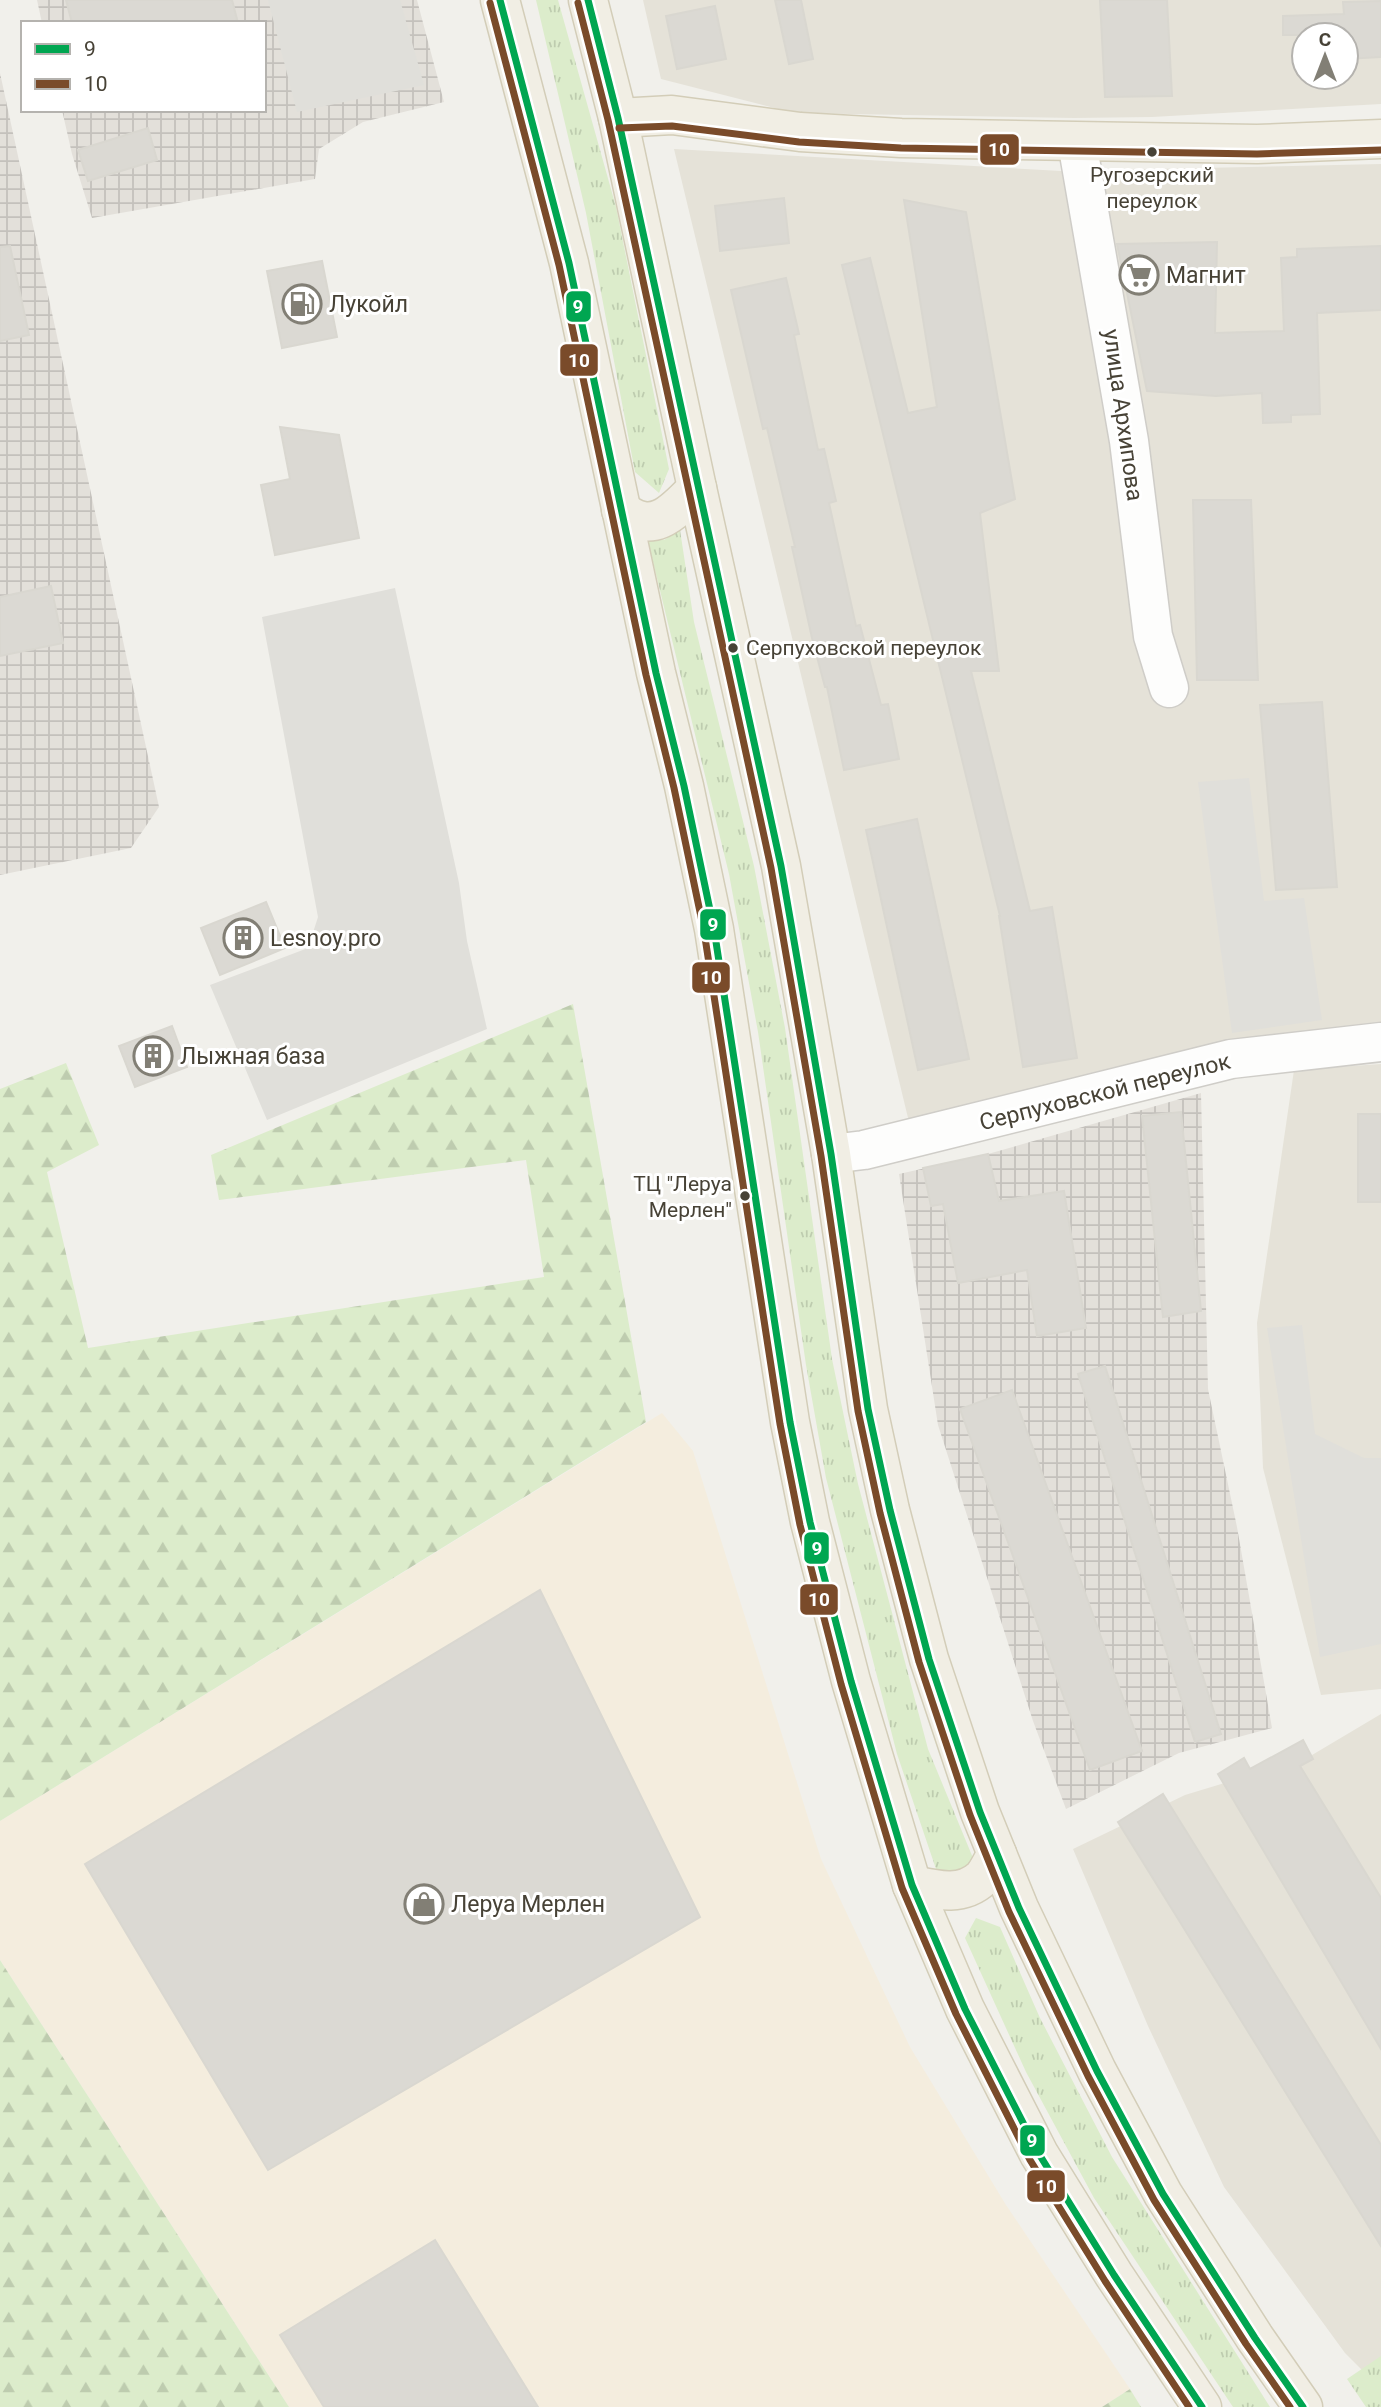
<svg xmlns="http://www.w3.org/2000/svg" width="1381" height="2407" viewBox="0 0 1381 2407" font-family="Roboto,sans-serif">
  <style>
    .residential { fill: #e5e2d8; fill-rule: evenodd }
    .commercial { fill: #f4edde }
    .industrial { fill: url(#industrial-grid) }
    .grass { fill: url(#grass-tufts) }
    .forest { fill: url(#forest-firs) }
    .parking { fill: #e0dfda }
    .building { fill: #dbd9d3; stroke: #d9d7d0; stroke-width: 2 }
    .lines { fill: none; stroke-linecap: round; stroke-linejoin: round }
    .minor-casing { stroke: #cfcdc8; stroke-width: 41 }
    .major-casing { stroke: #d3cdb8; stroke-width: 41 }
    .minor { stroke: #fdfdfc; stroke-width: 38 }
    .major { stroke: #f1eee4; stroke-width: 38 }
    .bus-1-casing { stroke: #fff; stroke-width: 12 }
    .bus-2-casing { stroke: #fff; stroke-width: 12 }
    .bus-1 { stroke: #00a651; stroke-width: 7 }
    .bus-2 { stroke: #7a4b2a; stroke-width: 7 }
    .bus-dot { fill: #474236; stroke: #fff; stroke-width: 2.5 }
    .labels { text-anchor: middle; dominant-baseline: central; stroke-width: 6; stroke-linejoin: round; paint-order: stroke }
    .bus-label { font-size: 21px; fill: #474236; stroke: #fff }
    .poi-label { font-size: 23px; fill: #474236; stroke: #fff; text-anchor: start }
    .street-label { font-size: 23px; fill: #474236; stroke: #fff }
    .line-badge { stroke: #fff; stroke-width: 2.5 }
    .badge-label { font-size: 19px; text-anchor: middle; font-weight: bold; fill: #fff }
  </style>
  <defs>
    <pattern id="industrial-grid" width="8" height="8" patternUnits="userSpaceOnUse" patternTransform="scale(1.75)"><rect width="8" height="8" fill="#e3e0da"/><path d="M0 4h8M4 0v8" fill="none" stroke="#c4c1bc"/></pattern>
    <pattern id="grass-tufts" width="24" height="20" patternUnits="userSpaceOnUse" patternTransform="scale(1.75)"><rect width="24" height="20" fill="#dceccb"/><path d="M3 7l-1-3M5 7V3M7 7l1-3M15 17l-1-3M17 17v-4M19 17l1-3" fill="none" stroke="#beccaf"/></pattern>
    <pattern id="forest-firs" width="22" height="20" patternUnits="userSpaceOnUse" patternTransform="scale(1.75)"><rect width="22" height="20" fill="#dceccb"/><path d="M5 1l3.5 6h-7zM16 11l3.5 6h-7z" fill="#beccaf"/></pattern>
  </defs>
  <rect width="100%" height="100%" fill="#f1f0eb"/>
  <!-- residential -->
  <g class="residential">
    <path d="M643,0H1381V104L1152,117L1074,118L794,113L661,79ZM1304,35H1346V77H1304Z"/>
    <path d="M674,149L1061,171L1381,164V1027L909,1122Z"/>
    <path d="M1381,1064V1689L1321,1695L1263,1468L1257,1323L1294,1070Z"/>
    <path d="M1381,1714V2389L1345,2353L1224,2187L1148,2026L1073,1849L1185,1795L1307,1758Z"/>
  </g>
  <!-- commercial -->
  <path class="commercial" d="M662,1413L693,1451L821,1859L910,2047L1006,2205L1130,2389L1102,2407H289L0,1960V1821Z"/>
  <!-- industrial -->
  <g class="industrial">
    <path d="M37,0H417L444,102L363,122L319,149L315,179L92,218L72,154L62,110H264V23H42Z"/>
    <path d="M0,73L159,807L131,848L0,875Z"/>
    <path d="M1201,1093L1208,1389L1237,1527L1272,1728L1179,1753L1066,1809L1033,1721L938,1425L899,1174L988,1154Z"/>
  </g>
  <!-- grass -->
  <g class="grass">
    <path d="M536,0H558L616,207L669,469L659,493L635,472L586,213Z"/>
    <path d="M680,530L694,622L754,866L785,1028L832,1359L858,1484L928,1749L973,1858L970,1871L946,1876L936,1869L897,1754L826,1478L806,1365L758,1032L729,874L646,533L664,540Z"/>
    <path d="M976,1918L1000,1927L1040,2018L1112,2157L1270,2407H1233L1094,2198L1026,2072L965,1938Z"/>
    <path d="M1381,2356V2407H1366L1347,2379Z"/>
  </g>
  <!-- forest -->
  <g class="forest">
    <path d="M573,1004L646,1422L0,1821V1089L66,1063L99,1145L47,1172L88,1348L544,1277L526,1160L219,1200L211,1155Z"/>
    <path d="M0,1960L289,2407H0Z"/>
    <path d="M1130,2389L1141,2407H1102Z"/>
  </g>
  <!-- parking -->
  <g class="parking">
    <path d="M268,0H400L424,85L297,112Z"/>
    <path d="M395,588L459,883L467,941L487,1029L267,1120L210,985L308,948L318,917L262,617Z"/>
    <path d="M1249,778L1264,901L1304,898L1322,1020L1232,1033L1198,782Z"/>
    <path d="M1302,1325L1315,1434L1364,1458H1381V1644L1320,1657L1267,1328Z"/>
  </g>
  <!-- building -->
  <g class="building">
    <path d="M66,0H232L238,23H72Z"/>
    <path d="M775,0H801L813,59L789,64Z"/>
    <path d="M1100,0H1167L1172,96L1105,97Z"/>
    <path d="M1381,1V57L1346,59V35H1283V16L1344,14L1343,2Z"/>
    <path d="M715,6L726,59L677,69L666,16Z"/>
    <path d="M148,128L157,160L88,181L78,150Z"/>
    <path d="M784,198L789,243L720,251L715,206Z"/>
    <path d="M904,200L966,212L1015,499L980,513L999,671H971L1030,911L1052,907L1077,1058L1023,1067L999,916H1000L842,265L870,258L908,413L937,407Z"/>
    <path d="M1217,242L1215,333L1284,331L1281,258L1297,257V249L1381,246V310L1317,313L1320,414L1291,415V422L1263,423L1262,393L1216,396L1147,391L1117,244Z"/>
    <path d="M10,246L29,335L0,341V247Z"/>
    <path d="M322,261L337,337L282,348L267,271Z"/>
    <path d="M786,278L799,334L794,335L818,450L824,449L836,501L829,503L856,626L860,625L881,705L888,704L899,759L844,770L827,687H825L812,638L792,547H795L767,428L763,429L731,290Z"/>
    <path d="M280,427L339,435L359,538L275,555L261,485L290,479Z"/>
    <path d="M1193,500H1251L1258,680H1197Z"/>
    <path d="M51,586L63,643L0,656V597Z"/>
    <path d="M1322,702L1337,887L1276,890L1260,705Z"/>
    <path d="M917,819L969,1059L918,1070L866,830Z"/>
    <path d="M266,902L285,948L220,975L201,928Z"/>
    <path d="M172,1026L187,1067L135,1087L119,1046Z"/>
    <path d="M1181,1112L1201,1311L1163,1317L1142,1116Z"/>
    <rect x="1358" y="1114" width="23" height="88"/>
    <path d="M988,1154L999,1201L1064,1191L1086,1328L1037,1336L1027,1270L958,1283L943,1204L931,1206L923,1168Z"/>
    <path d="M1105,1366L1221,1734L1195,1742L1078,1374Z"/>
    <path d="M1012,1390L1142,1751L1090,1770L960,1409Z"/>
    <path d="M540,1590L700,1917L268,2170L85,1864Z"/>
    <path d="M1303,1740L1313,1759L1300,1766L1381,1898V2049L1218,1774L1244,1758L1250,1769Z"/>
    <path d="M1163,1794L1381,2145V2246L1118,1822Z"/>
    <path d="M435,2240L538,2407H324L280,2335Z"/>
  </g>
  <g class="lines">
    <!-- minor casing -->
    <g class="minor-casing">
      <g id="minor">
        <path d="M1077,142L1129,441L1153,636L1169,688"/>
        <path d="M831,1154L864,1150L1231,1059L1381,1042"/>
      </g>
    </g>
    <!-- major casing -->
    <g class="major-casing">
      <g id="major">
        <path d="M500,0L569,263L656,673L684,786L714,929L790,1422L810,1522L851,1681L912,1885L965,2009L1039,2154L1114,2275L1202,2407"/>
        <path d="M588,0L618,118L697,488L781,866L831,1154L868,1409L890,1510L929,1659L980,1812L1019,1908L1097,2071L1163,2194L1255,2338L1303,2407"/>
        <path d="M618,118L672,115L800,132L901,138L1257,144L1381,139"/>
        <path d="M621,510C653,536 673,513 697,488"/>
        <path d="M912,1885C936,1890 962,1897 982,1878C988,1872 992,1861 997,1854"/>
      </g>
    </g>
    <!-- minor -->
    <use href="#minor" class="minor"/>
    <!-- major -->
    <use href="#major" class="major"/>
    <!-- bus-1 casing -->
    <g class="bus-1-casing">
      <g id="bus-1">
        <path d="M500,0L569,263L656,673L684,786L714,929L790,1422L810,1522L851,1681L912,1885L965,2009L1039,2154L1114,2275L1202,2407"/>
        <path d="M588,0L618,118L781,866L831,1154L868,1409L890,1510L929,1659L980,1812L1019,1908L1097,2071L1163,2194L1255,2338L1303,2407"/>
      </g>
    </g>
    <!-- bus-2 casing -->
    <g class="bus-2-casing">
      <g id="bus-2">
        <path d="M490,3L559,265L646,675L674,788L704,931L780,1424L800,1525L841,1684L902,1888L956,2014L1030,2160L1105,2281L1189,2407"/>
        <path d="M578,3L608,120L771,868L821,1156L858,1411L880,1513L919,1662L970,1815L1009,1912L1088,2076L1154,2200L1246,2344L1290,2407"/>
        <path d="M619,128L672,126L799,142L901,148L1257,154L1381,150"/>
      </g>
    </g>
    <!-- bus-1 -->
    <use href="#bus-1" class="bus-1"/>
    <!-- bus-2 -->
    <use href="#bus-2" class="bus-2"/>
  </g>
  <!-- icons -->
  <defs>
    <g id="supermarket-ring" transform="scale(2.0125)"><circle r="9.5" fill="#fff" stroke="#827f75" stroke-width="1.5"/><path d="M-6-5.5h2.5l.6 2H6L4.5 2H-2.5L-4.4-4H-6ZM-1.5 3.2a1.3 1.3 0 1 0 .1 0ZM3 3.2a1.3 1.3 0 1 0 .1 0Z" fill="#827f75"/></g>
    <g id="fuel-ring" transform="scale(2.0125)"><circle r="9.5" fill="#fff" stroke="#827f75" stroke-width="1.5"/><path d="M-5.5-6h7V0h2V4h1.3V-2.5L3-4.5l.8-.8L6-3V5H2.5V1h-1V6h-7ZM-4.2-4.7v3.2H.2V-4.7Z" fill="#827f75"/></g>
    <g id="building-ring" transform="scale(2.0125)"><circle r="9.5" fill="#fff" stroke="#827f75" stroke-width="1.5"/><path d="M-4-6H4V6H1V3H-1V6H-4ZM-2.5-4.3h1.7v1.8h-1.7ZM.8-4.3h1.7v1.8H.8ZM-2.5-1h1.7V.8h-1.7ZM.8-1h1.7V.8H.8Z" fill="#827f75"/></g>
    <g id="shop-ring" transform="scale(2.0125)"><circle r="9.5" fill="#fff" stroke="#827f75" stroke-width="1.5"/><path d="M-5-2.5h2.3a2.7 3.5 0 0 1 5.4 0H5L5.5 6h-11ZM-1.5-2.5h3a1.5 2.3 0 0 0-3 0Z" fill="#827f75"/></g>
  </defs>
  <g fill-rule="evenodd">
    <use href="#supermarket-ring" x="1139" y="275"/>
    <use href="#fuel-ring" x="302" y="304"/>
    <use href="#building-ring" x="243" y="938"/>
    <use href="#building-ring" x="153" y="1056"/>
    <use href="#shop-ring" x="424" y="1904"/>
  </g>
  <!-- markers -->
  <g class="bus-dot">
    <circle cx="1152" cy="152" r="6"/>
    <circle cx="733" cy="648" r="6"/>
    <circle cx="745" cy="1196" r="6"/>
  </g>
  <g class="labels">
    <!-- bus labels -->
    <g class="bus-label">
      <text x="1152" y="175">Ругозерский<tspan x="1152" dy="26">переулок</tspan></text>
      <text x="746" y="648" text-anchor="start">Серпуховской переулок</text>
      <text x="732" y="1184" text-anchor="end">ТЦ "Леруа<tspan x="732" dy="26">Мерлен"</tspan></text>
    </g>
    <!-- poi labels -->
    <g class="poi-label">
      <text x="1166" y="275">Магнит</text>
      <text x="329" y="304">Лукойл</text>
      <text x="270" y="938">Lesnoy.pro</text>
      <text x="180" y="1056">Лыжная база</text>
      <text x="451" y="1904">Леруа Мерлен</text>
    </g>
    <!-- street labels -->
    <g class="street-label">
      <text transform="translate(1123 415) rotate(82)">улица Архипова</text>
      <text transform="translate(1105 1092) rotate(-14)">Серпуховской переулок</text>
    </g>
  </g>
  <g class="line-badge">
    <rect x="979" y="133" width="41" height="33" rx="7" fill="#7a4b2a"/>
    <rect x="565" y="290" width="27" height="33" rx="7" fill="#00a651"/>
    <rect x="559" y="343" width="40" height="34" rx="7" fill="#7a4b2a"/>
    <rect x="699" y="908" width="28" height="33" rx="7" fill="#00a651"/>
    <rect x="691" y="961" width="40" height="33" rx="7" fill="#7a4b2a"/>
    <rect x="803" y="1531" width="27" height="34" rx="7" fill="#00a651"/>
    <rect x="799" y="1583" width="40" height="33" rx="7" fill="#7a4b2a"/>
    <rect x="1019" y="2124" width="27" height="33" rx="7" fill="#00a651"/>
    <rect x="1026" y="2169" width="40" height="34" rx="7" fill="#7a4b2a"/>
  </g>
  <g class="badge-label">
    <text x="999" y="156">10</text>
    <text x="578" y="313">9</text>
    <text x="579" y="367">10</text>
    <text x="713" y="931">9</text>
    <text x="711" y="984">10</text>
    <text x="817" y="1555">9</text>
    <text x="819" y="1606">10</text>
    <text x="1032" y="2147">9</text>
    <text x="1046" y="2193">10</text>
  </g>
  <!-- legend -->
  <rect x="21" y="21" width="245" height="91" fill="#ffffff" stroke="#b5b3af" stroke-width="2"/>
  <rect x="35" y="44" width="35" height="10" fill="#00a651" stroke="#b5b3af" stroke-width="2"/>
  <text x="84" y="56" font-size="21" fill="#474236">9</text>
  <rect x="35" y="79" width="35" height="10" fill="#7a4b2a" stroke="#b5b3af" stroke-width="2"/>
  <text x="84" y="91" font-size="21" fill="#474236">10</text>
  <!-- north arrow -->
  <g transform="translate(1325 56)"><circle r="33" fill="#ffffff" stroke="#b5b3af" stroke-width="2"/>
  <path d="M0-5L12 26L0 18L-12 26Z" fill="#827f75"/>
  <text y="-10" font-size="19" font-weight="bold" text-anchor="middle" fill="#474236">С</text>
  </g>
</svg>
